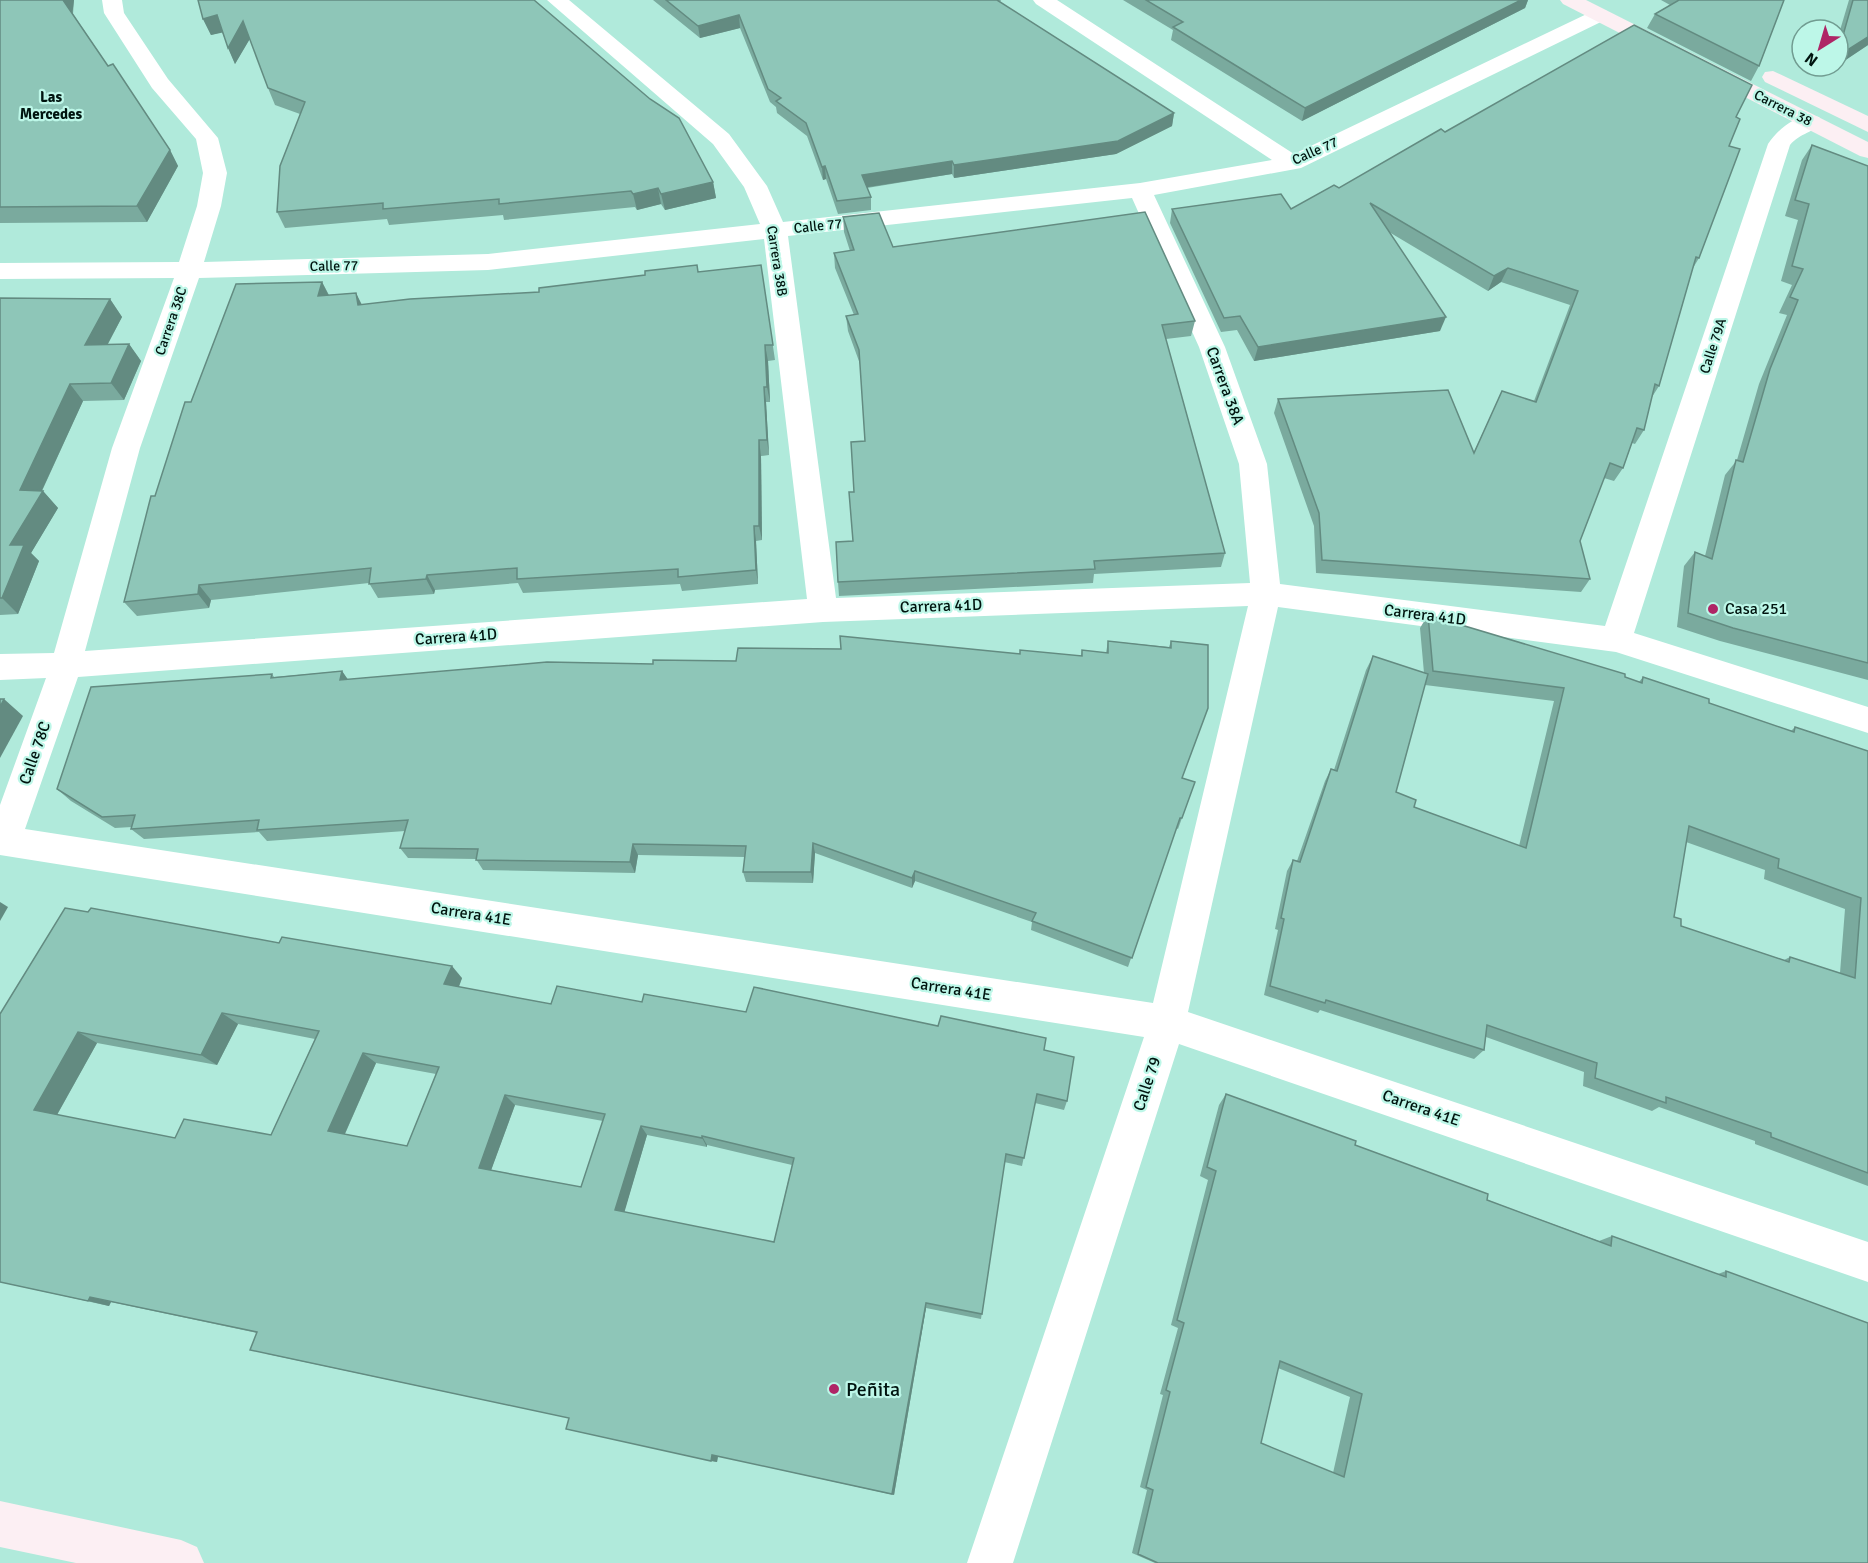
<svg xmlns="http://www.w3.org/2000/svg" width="1868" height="1563" viewBox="0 0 1868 1563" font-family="Signika,sans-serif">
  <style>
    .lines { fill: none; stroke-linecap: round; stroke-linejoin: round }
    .street { fill: #fff; fill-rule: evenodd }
    .secondary { fill: #fceff3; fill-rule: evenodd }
    .wall { fill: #7aaa9e; fill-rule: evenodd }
    .shaded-wall { fill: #638b81 }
    .building { fill: #8ec6b8; stroke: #638b81; stroke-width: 1.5; fill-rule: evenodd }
    .poi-dot { fill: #af2566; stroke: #bdf7e8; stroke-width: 2 }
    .labels { text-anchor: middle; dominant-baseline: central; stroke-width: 4.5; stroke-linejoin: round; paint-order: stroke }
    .far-street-label { font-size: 14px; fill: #00140f; stroke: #bdf7e8 }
    .far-neighbourhood-label { font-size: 15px; font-weight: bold; fill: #00140f; stroke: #bdf7e8 }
    .street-label { font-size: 16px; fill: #00140f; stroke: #bdf7e8 }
    .poi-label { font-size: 16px; fill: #00140f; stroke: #bdf7e8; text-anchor: start }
    .near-poi-label { font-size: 20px; fill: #00140f; stroke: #bdf7e8; text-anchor: start }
  </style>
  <rect width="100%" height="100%" fill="#b0eadb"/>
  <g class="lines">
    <!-- street -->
    <path class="street" d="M102,0H122L124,13L168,79L218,138L227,173L221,206L204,262L488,254L760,224L744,187L713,144L547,0H569L729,134L767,186L783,222L1140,183L1272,160L1036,4L1033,0H1057L1294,154L1593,11L1600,9L1607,11L1610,15L1607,19L1301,168L1154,195L1225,347L1267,464L1280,584L1605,626L1768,144C1779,128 1798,112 1819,117L1822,122C1815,132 1800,133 1790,145L1634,633L1868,707V733L1616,652L1278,607L1188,1012L1868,1242V1282L1179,1044L1013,1563H967L1144,1037L0,855V805L46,678L0,680V654L54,653L112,448L174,278L0,279V263L179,262L197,206L203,173L196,139L152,88L104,13ZM1132,198L1199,347L1239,464L1250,583L836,598L788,236ZM764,239L807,599L85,651L140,448L199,278L488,270ZM1248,606L1153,1003L25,829L78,677L823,622Z"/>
    <!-- secondary -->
    <g class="secondary">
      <path d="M1560,0H1586L1868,142V158L1860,156L1563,4Z"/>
      <path d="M1773,71L1868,116V132L1765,82L1762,77L1765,72Z"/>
      <path d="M0,1501L181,1540L197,1547L204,1563H76L0,1547Z"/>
    </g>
  </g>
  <!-- wall -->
  <g class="wall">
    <path d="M0,0H74L73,14L108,66L170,150L178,166L147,222L0,223Z"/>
    <path d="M653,0H1001L1000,2L1174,113L1172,126L1116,154L954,178L952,174L867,188L871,197V210L838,214L826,179L823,180L807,136L777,113L776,107L770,102L740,28L700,38Z"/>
    <path d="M1123,0H1528L1525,8L1302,121L1171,40L1173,30Z"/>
    <path d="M1661,0H1784L1759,66L1751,81L1647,28L1655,14L1670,5Z"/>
    <path d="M1849,0H1868V45L1838,65V37Z"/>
    <path d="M203,19L713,182L716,198L665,210L661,204L637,210L635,207L504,220L503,215L389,225L387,219L285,228L277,212L300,114L275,105L268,88L250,38L235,64L222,32L211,35Z"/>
    <path d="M1736,117L1729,146L1699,258L1693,268L1659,386L1652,397L1644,430L1635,444L1632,443L1623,468L1614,481L1604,478L1580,541L1590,579L1581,592L1316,573L1314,526L1274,413L1278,399L1474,452L1502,391L1534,401L1570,305L1501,282L1488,291L1389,232L1440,331L1254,361L1237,330L1221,332L1170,223L1172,209H1291L1339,188L1445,132Z"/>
    <path d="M1812,145L1868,166V680L1720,641L1677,627L1684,566L1695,552L1705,556L1725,475L1737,460L1759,384L1787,315L1779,313L1792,285L1781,281L1798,220L1785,216L1802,160Z"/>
    <path d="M843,217L893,247L1195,321L1191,336L1166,339L1225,553L1221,567L1094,574L1093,583L839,596L838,582L853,541L854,492L865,441L860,364L848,331L846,316L854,315L835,268L834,253L850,251L844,232Z"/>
    <path d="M761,265L775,360L768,361L770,402H766L769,455L761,456L762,540L756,541L758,584L682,591L680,584L523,593L518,583L435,590L434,594L378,598L369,583L211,600L209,608L137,616L124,602L155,496L191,402L322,282L329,295L356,293L361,305L539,292L698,272Z"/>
    <path d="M0,298L110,299L122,317L108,344H129L141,361L124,400L83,401L42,491H43L58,508L31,553L39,561L18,614L0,615Z"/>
    <path d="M1428,615L1639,682L1643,677L1709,703L1791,731L1795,727L1868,751V1186L1755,1144V1141L1659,1107L1652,1111L1583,1086L1584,1072L1486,1037L1484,1050L1474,1059L1320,1010L1318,1013L1264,995L1278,930L1275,929L1287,871L1293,860L1297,861L1325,781L1331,769L1334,770L1366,670L1373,656L1424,673L1420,628ZM1425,685L1554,701L1519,846L1414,807L1396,792ZM1686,842L1765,870L1764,879L1845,909L1840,973L1790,957L1784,960L1681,926L1674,917Z"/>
    <path d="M1108,641L1169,647L1171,641L1182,778L1195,782L1178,829L1176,828L1128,967L1031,930L1032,922L915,881L912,888L815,853L813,883L746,882L743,872L745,857L638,855L635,873L483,870L476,859L408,858L400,848L405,831L267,841L259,832L144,839L131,829L132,827L115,828L71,801L57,789L272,674L274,677L342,671L348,680L736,661L1020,654L1081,656L1082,650L1106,653Z"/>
    <path d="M462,978L459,987L551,1004L642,1002L746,1012L1044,1050L1067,1101L1064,1110L1035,1103L1022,1166L1004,1162L981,1319L926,1308L894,1495L718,1456L717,1462L566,1429L569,1418L267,1354L257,1333L111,1302L109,1306L0,1282V1014ZM238,1024L315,1039L271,1135L175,1138L57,1115L97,1043L217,1065ZM376,1063L436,1074L407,1146L345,1134ZM515,1105L603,1121L581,1187L491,1170ZM647,1135L707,1147V1145L792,1165L774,1242L624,1212Z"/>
    <path d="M1226,1094L1355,1145L1487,1200L1599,1241L1612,1236L1718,1274L1726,1271L1868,1563H1155L1132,1553L1147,1490L1140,1487L1163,1395L1160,1394L1178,1328L1171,1325L1208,1180L1200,1176L1219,1105ZM1278,1368L1350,1397L1333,1473L1261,1443Z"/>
  </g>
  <!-- shaded-wall -->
  <g class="shaded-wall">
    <path d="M63,0H74L72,16Z"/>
    <path d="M1521,0H1528L1525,8L1302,121L1305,108Z"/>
    <path d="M217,15L225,32L211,35L203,19Z"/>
    <path d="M739,15L740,28L700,38L698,26Z"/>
    <path d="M243,21L251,37L235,64L228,48Z"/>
    <path d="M1868,37V45L1838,65V56Z"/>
    <path d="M1831,66H1836L1828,72Z"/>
    <path d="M1174,113L1172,126L1116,154L954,178V165Z"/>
    <path d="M170,150L178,166L147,222L137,206Z"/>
    <path d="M952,161V174L862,188V175Z"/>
    <path d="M825,166L826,179L823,180L822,167Z"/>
    <path d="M713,182L716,198L665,210L661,194Z"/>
    <path d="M658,188L661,204L637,210L633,194Z"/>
    <path d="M1508,268L1501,282L1488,291L1494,276Z"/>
    <path d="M322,282L330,298L318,296Z"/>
    <path d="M356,293L364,309L358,305Z"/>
    <path d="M110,299L122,317L98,362L85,345Z"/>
    <path d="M1446,317L1440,331L1254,361L1258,347Z"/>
    <path d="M129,344L141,361L124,400L111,383Z"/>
    <path d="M765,345L768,361L770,402L767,387Z"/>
    <path d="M70,384L83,401L37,501L43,491L58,508L31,553L39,561L18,614L2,598L20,490Z"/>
    <path d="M764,387L766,402L769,455L767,440Z"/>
    <path d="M759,440L761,456L762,540L759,526Z"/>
    <path d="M754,526L756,541L758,584L756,570Z"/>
    <path d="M427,575L435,590L434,594L426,579Z"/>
    <path d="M199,585L211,600L209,608L198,594Z"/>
    <path d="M342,671L351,684L340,680Z"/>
    <path d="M4,699L23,716L0,758V707Z"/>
    <path d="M813,843L815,853L813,883L811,872Z"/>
    <path d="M633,844L638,855L635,873L630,862Z"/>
    <path d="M915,871V881L912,888V878Z"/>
    <path d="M0,902L8,907L0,921Z"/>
    <path d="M452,966L462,978L455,996L444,984Z"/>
    <path d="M222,1013L238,1024L217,1065L201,1055Z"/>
    <path d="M78,1032L97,1043L54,1120L34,1110Z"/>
    <path d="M363,1053L376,1063L342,1140L328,1131Z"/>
    <path d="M505,1095L515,1105L489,1176L479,1168Z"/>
    <path d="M641,1126L647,1135L623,1217L615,1210Z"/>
    <path d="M702,1136L707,1145V1147L702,1138Z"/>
    <path d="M90,1297L111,1302L109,1306L88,1301Z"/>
    <path d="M926,1303V1308L894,1495L892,1494Z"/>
    <path d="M712,1455L718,1456L717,1462L711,1461Z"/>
  </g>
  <!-- building -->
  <g class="building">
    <path d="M0,0H63L108,66L113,64L170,150L137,206L0,207Z"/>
    <path d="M198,0H534L650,99L679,118L713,182L661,194L658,188L633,194L631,191L499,204V199L383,209V203L277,212L280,166L305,102L268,88L243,21L228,48L217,15L203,19Z"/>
    <path d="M666,0H997L1174,113L1118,141L954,165L952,161L862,175L871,197L837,201L825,166L822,167L806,123L776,101L781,98L768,89L739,15L698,26Z"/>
    <path d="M1146,0H1521L1305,108L1173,27L1183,22Z"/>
    <path d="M1679,0H1784L1759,66L1655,14Z"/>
    <path d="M1853,0H1868V37L1838,56V53Z"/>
    <path d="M1634,25L1752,85L1736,117L1740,119L1729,146L1740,149L1699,258L1696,257L1659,386L1655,384L1644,430L1637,428L1623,468L1610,463L1580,541L1590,579L1322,560L1319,513L1278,399L1448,390L1474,453L1502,391L1536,402L1578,291L1508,268L1494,276L1370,203L1446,317L1258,347L1240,316L1224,318L1172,209L1281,194L1291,209L1334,185L1339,188L1441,129L1445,132Z"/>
    <path d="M1812,145L1868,166V663L1733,628L1688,613L1695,552L1712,559L1736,460L1743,462L1770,369L1798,300L1790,297L1803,269L1792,266L1809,204L1795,200Z"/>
    <path d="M1145,212L1195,321L1162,325L1225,553L1094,561L1095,569L838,582L836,542L853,541L849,492H854L851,442L865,441L859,350L846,316L858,314L834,253L854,250L843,217L879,213L893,247Z"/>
    <path d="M697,265L698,272L761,265L773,345H765L767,387H764L767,440H759V526H754L756,570L678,577V569L517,579V568L427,575L426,579L369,584L371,568L199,585L198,594L124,602L151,496H155L185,402H191L236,284L322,282L318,296L356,293L358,305L410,299L539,292V288L645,275V271Z"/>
    <path d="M0,298L110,299L85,345L129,344L111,383L70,384L20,490L43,491L10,545H24L2,598H0Z"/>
    <path d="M1428,615L1625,674V677L1642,683L1643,677L1709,699V703L1794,732L1795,727L1868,751V1173L1771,1137V1133L1666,1097V1103L1595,1078L1597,1063L1487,1025L1484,1050L1326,1000L1325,1003L1270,986L1284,919L1281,918L1293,860L1300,862L1331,769L1337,771L1373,656L1428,674L1396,792L1416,800L1414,807L1526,848L1564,688L1433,671ZM1689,826L1779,859L1778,868L1861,898L1855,978L1790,957L1789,962L1681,926V919L1674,917Z"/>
    <path d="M840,636L1020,654V650L1082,656V650L1108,653V641L1171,648V641L1208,645V708L1182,778L1195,782L1182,818H1180L1132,958L1032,921L1036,913L915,871L912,878L813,843L811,872H743L746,846L633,844L630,862L476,860L478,849L400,848L408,820L257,830L259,820L131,829L135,815L102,817L57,789L91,687L272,674L271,678L342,671L340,680L547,662L653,664V660L736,661L738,648L841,649Z"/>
    <path d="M0,699H4L0,707Z"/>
    <path d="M65,908L88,912L91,908L279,943L282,937L452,966L444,984L551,1004L557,986L642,1002L644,994L746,1012L754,987L938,1026L941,1016L1046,1038L1044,1050L1074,1057L1067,1101L1037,1094L1024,1158L1006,1154L982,1314L926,1303L892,1494L712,1455L711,1461L566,1429L569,1418L250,1350L257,1332L90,1297L88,1301L0,1282V1014ZM222,1013L319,1031L271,1135L184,1119L175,1138L34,1110L78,1032L201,1055ZM363,1053L439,1067L407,1146L328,1131ZM505,1095L605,1114L581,1187L479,1168ZM641,1126L702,1138V1136L794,1158L774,1242L615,1210Z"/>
    <path d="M1226,1094L1356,1141L1355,1145L1488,1194L1487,1200L1611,1246L1612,1236L1726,1277V1271L1868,1323V1563H1158L1138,1554L1153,1490L1146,1487L1170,1392L1166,1390L1184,1323L1177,1320L1216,1171L1207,1167ZM1280,1361L1362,1394L1344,1477L1261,1443Z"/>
  </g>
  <!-- markers -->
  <g class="poi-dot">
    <circle cx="1713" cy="609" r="6"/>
    <circle cx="834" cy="1389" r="6"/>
  </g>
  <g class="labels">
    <!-- far-street labels -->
    <g class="far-street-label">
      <text transform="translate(1783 108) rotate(27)">Carrera 38</text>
      <text transform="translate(1315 151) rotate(-24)">Calle 77</text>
      <text transform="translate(818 226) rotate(-6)">Calle 77</text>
      <text transform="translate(777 261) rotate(81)">Carrera 38B</text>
      <text transform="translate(334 266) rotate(-1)">Calle 77</text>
      <text transform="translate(171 321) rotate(-71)">Carrera 38C</text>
      <text transform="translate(1713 346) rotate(-72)">Calle 79A</text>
    </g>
    <!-- far-neighbourhood labels -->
    <g class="far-neighbourhood-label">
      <text x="51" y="97">Las<tspan x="51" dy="17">Mercedes</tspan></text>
    </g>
    <!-- street labels -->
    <g class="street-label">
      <text transform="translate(1225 386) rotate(70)">Carrera 38A</text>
      <text transform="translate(941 606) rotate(-2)">Carrera 41D</text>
      <text transform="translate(1425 615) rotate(7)">Carrera 41D</text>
      <text transform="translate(456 637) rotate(-4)">Carrera 41D</text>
      <text transform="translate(35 753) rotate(-71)">Calle 78C</text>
      <text transform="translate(471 914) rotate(9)">Carrera 41E</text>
      <text transform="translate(951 989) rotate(9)">Carrera 41E</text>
      <text transform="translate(1147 1084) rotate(-72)">Calle 79</text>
      <text transform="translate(1421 1108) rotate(19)">Carrera 41E</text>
    </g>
    <!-- poi labels -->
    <g class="poi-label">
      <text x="1725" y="609">Casa 251</text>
    </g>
    <!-- near-poi labels -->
    <g class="near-poi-label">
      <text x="846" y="1389">Peñita</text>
    </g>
  </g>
  <!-- north arrow -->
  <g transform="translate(1820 48) rotate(217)"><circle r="28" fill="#bdf7e8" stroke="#719c91" stroke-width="1.5"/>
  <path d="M0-4.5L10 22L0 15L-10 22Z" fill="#af2566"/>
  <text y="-9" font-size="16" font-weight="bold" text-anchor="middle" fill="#00140f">N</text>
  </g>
</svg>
